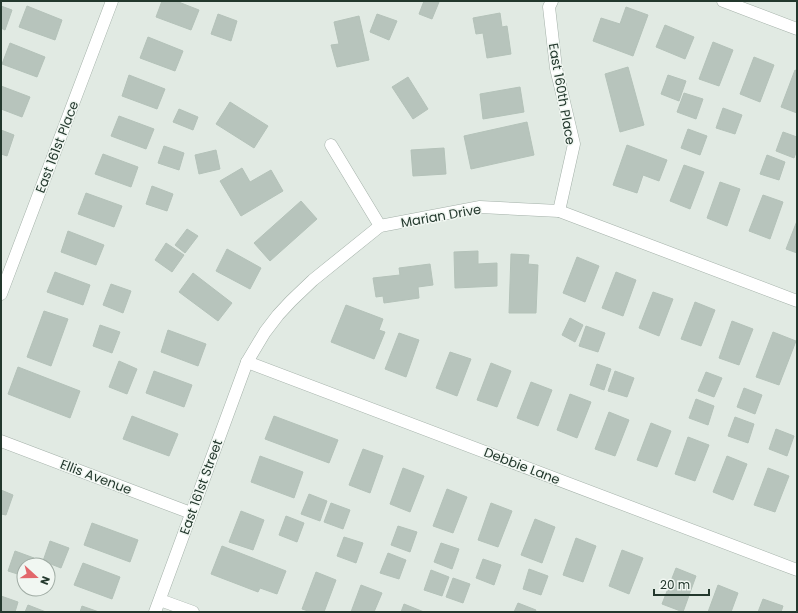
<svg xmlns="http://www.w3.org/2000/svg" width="798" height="613" viewBox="0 0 798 613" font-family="Poppins,sans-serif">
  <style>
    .building { fill: #b7c4bc; stroke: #b4c2b9 }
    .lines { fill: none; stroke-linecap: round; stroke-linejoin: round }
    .minor-casing { stroke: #a4b1a9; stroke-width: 13 }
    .minor { stroke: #fff; stroke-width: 12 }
    .labels { text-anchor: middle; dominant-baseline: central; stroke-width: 3; stroke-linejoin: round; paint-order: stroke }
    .street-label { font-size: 13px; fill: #23382d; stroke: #f1f7f2 }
  </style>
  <rect width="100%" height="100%" fill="#e1eae3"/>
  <!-- building -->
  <g class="building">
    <path d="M162,1H176L199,10L191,30L156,17Z"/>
    <path d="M424,1L439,2L432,19L419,14Z"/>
    <path d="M1,6L12,10L5,30L1,28Z"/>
    <path d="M27,6L62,20L55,40L19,27Z"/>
    <path d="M626,7L648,15L633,56L593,41L601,18L620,24Z"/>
    <path d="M500,13L502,27L507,26L511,54L487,58L483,33L476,34L473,18Z"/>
    <path d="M218,14L237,21L231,41L211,34Z"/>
    <path d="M377,14L397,21L389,40L370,32Z"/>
    <path d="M359,16L369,60L337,67L331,45L339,44L334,22Z"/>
    <path d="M665,25L694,37L685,59L656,47Z"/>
    <path d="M148,37L183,51L175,71L140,58Z"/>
    <path d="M713,42L733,50L719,86L699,79Z"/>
    <path d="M10,43L45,57L37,77L2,64Z"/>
    <path d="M754,57L774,65L760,102L740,94Z"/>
    <path d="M628,67L644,125L620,132L605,74Z"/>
    <path d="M795,70L797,71V113L781,107Z"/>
    <path d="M129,75L165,89L157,109L122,96Z"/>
    <path d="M668,75L686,81L679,101L661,94Z"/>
    <path d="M408,77L428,109L413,119L392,87Z"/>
    <path d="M1,86L30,97L22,117L1,109Z"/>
    <path d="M520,87L524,112L483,119L480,94Z"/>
    <path d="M684,93L703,99L696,119L677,112Z"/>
    <path d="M230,102L268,126L254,148L216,124Z"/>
    <path d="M723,108L742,115L735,134L716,128Z"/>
    <path d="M179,109L198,117L193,130L173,122Z"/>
    <path d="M119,116L154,129L146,149L111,136Z"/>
    <path d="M527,122L534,155L471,169L464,136Z"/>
    <path d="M688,129L707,136L700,155L681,148Z"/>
    <path d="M1,130L14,135L7,156L1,154Z"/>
    <path d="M783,132L797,137V150L794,158L776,151Z"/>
    <path d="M627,145L667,160L659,181L643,175L637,193L613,185Z"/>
    <path d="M164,146L184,153L179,170L158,163Z"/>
    <path d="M444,148L446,174L413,176L411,150Z"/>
    <path d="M216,150L220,169L199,174L195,155Z"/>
    <path d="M103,154L138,167L131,187L95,174Z"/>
    <path d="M767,155L785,162L779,180L760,174Z"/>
    <path d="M684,165L704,172L690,209L670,201Z"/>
    <path d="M242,168L250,182L271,170L283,191L241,216L220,181Z"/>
    <path d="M720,182L740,189L727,226L707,218Z"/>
    <path d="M152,186L173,194L167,211L146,204Z"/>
    <path d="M86,193L122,206L114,227L78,214Z"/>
    <path d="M763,195L783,202L770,239L749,231Z"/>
    <path d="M301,201L317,219L270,261L254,243Z"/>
    <path d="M797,221V253L786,249Z"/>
    <path d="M187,229L198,236L185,253L175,245Z"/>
    <path d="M68,231L104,245L96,265L61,252Z"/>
    <path d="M166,243L184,255L172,272L155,260Z"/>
    <path d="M227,249L261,268L250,289L216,271Z"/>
    <path d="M478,251V264L497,263V286L455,288L454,252Z"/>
    <path d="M511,254L529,255L528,264L538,265L536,313H509Z"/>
    <path d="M577,257L599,266L585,302L563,293Z"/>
    <path d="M430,264L433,285L418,287L419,298L384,303L383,296L376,297L373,278L400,275L399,268Z"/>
    <path d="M55,272L90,285L83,305L47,292Z"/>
    <path d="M616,272L636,280L623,316L602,308Z"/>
    <path d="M193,273L232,303L218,321L179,292Z"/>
    <path d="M111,284L131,291L123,313L103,305Z"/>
    <path d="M653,292L673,299L659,336L639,328Z"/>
    <path d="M695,302L715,310L701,346L681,339Z"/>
    <path d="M346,305L383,319L379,330L385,332L374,359L331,342Z"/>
    <path d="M44,311L68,319L51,366L27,357Z"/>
    <path d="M570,318L583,325L575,342L562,335Z"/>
    <path d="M732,321L753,329L739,365L719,358Z"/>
    <path d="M100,325L120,332L112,353L93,346Z"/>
    <path d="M586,326L605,333L598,352L579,346Z"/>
    <path d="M168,330L206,344L198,366L161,352Z"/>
    <path d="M773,332L796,341L779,385L756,377Z"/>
    <path d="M399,333L419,340L406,377L385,369Z"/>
    <path d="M450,352L471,359L457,396L436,388Z"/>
    <path d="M119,361L137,369L127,394L109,387Z"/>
    <path d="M491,363L511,371L497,407L477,400Z"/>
    <path d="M597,364L611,369L604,390L590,385Z"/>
    <path d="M18,367L80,391L70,418L8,394Z"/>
    <path d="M154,371L192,385L184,407L146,393Z"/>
    <path d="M615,371L634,378L627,397L608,391Z"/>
    <path d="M706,372L722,378L714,397L698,391Z"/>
    <path d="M531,382L552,390L538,426L517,418Z"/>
    <path d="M744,388L762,395L755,414L737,407Z"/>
    <path d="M570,394L591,402L577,438L557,430Z"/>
    <path d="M696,399L714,406L708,425L689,418Z"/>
    <path d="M609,412L629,420L615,456L595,449Z"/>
    <path d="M132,416L178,434L169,456L123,439Z"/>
    <path d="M274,416L338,440L329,463L265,439Z"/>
    <path d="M735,417L754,424L748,443L728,436Z"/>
    <path d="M651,423L671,431L657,467L637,460Z"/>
    <path d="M776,429L794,436L787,456L769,449Z"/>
    <path d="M688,437L709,445L695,481L675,474Z"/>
    <path d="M363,449L383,456L370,493L349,485Z"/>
    <path d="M260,456L303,472L294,498L251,482Z"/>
    <path d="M727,456L747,464L733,500L713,492Z"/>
    <path d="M403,468L424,476L410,512L390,504Z"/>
    <path d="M768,468L789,476L775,512L754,505Z"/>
    <path d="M447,489L467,497L453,533L433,526Z"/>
    <path d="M1,490L13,495L6,515L1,514Z"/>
    <path d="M309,494L327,501L320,521L301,514Z"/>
    <path d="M331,503L350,510L343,529L324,522Z"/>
    <path d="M491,503L512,511L498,547L478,540Z"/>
    <path d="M241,511L264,520L253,550L229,542Z"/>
    <path d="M286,516L304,523L297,542L279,535Z"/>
    <path d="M535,519L555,527L542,563L521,555Z"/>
    <path d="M92,523L138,540L130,562L84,545Z"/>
    <path d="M398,526L417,532L410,552L391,545Z"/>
    <path d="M344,537L363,543L356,563L337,556Z"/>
    <path d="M576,538L596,546L583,582L563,575Z"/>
    <path d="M50,541L69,548L61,568L43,561Z"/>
    <path d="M441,543L459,549L452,569L434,562Z"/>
    <path d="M222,546L286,571L277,594L260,588L258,592L211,574Z"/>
    <path d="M622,550L643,558L629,594L609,586Z"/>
    <path d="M15,551L34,558L31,565H24V576L8,571Z"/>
    <path d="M388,553L406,560L399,579L380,573Z"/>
    <path d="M483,559L501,565L494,585L476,578Z"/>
    <path d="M83,563L120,577L112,599L74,585Z"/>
    <path d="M676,568L696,576L683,612L662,604Z"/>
    <path d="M529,569L548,576L541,595L523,589Z"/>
    <path d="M431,570L449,577L442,596L424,590Z"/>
    <path d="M316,572L336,580L324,612H311L302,609Z"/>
    <path d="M453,578L470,584L463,603L446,597Z"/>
    <path d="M361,585L382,593L374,612H351Z"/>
    <path d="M718,585L738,593L731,612H708Z"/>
    <path d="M1,596L18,602L15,612H1Z"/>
    <path d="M763,599L783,606L781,612H758Z"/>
    <path d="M518,603L536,610L535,612H514Z"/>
    <path d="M404,604L424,612H401Z"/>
    <path d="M28,605L46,612H25Z"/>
    <path d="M82,606L99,612H80Z"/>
  </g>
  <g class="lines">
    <!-- minor casing -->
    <g class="minor-casing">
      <g id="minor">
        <path d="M552,1L549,7L556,68L574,144L559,211"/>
        <path d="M723,1L797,29"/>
        <path d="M331,145L380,226"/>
        <path d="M1,294L112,1"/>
        <path d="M247,362L797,570"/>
        <path d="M1,441L191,513"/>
        <path d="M160,600L193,612"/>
        <path d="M155,612L247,362L265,332L278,315L291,301L313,280L380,226L480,207L559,211L797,301"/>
      </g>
    </g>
    <!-- minor -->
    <use href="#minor" class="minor"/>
  </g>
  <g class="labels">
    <!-- street labels -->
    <g class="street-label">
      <text transform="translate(562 94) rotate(80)">East 160th Place</text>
      <text transform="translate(57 147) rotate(-69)">East 161st Place</text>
      <text transform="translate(441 216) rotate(-10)">Marian Drive</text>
      <text transform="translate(522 466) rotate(21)">Debbie Lane</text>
      <text transform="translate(96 477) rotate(21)">Ellis Avenue</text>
      <text transform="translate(201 487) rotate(-70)">East 161st Street</text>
    </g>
  </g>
  <!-- border -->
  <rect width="798" height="613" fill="none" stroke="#23382d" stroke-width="4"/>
  <!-- north arrow -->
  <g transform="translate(36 577) rotate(111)"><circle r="19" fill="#f1f7f2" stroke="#9faba3"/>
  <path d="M0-3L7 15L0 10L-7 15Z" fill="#e2676b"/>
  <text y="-6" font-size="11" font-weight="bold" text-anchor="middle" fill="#23382d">N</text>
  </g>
  <!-- scale -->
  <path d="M654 589v6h55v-6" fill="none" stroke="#23382d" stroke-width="2"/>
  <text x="660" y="589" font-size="12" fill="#23382d" stroke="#f1f7f2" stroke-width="3" paint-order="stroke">20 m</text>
</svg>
